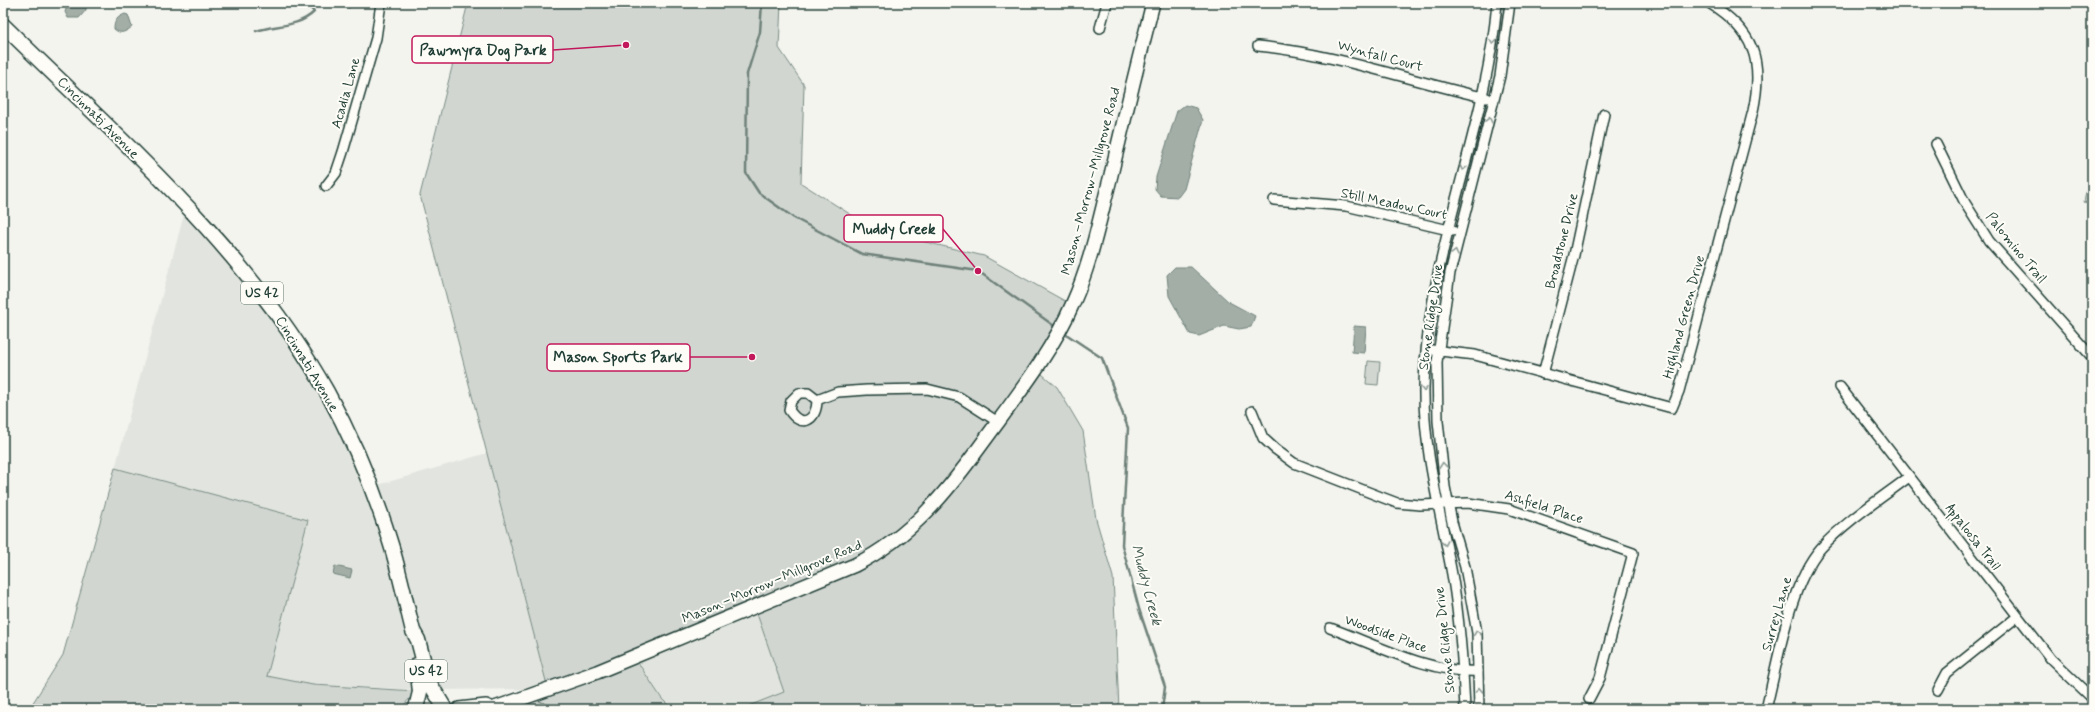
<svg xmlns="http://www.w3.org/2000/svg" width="2095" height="712" viewBox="0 0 2095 712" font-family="Mynerve,sans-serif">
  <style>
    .built { fill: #e2e5df }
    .green { fill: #d1d6d1; stroke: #788a82 }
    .water { fill: #a3aea7; stroke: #6e8179 }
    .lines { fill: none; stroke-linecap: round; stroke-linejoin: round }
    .stream { stroke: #6e8179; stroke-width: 2.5 }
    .street-casing { stroke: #1f3d34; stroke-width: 12 }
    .secondary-casing { stroke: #1f3d34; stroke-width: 16 }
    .primary-casing { stroke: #1f3d34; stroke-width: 17 }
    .street { stroke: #fdfcf7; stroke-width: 9 }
    .secondary { stroke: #fdfcf7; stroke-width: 13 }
    .primary { stroke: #fdfcf7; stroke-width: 14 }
    .oneway { stroke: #8e9c96 }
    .labels { text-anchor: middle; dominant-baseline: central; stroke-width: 4; stroke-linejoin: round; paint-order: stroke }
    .shield { fill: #fdfcf7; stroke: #62766e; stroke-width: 1 }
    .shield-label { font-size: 13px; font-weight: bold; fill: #1f3d34 }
    .street-label { font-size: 14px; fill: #1f3d34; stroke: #fdfcf7 }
    .water-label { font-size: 15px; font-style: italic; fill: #475f56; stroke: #fdfcf7 }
    .leader { fill: none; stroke: #c2185b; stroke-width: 1.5 }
    .callout-dot { fill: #c2185b; stroke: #fdfcf7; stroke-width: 1.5 }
    .callout { fill: #fdfcf7; stroke: #c2185b; stroke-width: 1.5 }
    .callout-label { font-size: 15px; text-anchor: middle; font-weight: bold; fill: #1f3d34 }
  </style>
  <rect width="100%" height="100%" fill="#f4f4ef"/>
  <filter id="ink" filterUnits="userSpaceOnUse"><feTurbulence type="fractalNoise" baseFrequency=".025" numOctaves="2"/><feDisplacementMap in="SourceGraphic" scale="8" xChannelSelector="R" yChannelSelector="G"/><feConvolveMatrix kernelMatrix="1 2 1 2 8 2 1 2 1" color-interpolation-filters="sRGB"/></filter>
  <g filter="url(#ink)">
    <!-- built -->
    <g class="built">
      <path d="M186,207L281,319L371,487L487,453L548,689L438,690L420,629L402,586L418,690L313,685L267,676L308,520L115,468Z"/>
      <path d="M755,608L784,692L741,709H672L662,699L635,657Z"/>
    </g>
    <!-- green -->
    <g class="green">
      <path d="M468,3H781L779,48L804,85L801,183L875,230L984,256L1072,305L1035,368L1057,387L1083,431L1096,519L1113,577L1119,709H741L784,692L755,608L635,658L662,699L672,709H557L538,700L548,689L420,195Z"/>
      <path d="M2092,163V204L2084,202Z"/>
      <path d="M1368,361L1380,362L1378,385L1366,384Z"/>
      <path d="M115,468L308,520L267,676L313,685L416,691L404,705L403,709H29L63,655Z"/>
      <path d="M537,700L555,709H506Z"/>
    </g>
    <!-- water -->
    <g class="water">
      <path d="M68,3H86V10L79,18H68L65,12Z"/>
      <path d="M125,14L128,15L132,27C125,32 121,35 114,29C114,21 117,17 125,14Z"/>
      <path d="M1185,105L1196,108L1203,120L1184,189L1178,197L1161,196L1155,189L1156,177L1177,111Z"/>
      <path d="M1175,267H1191L1229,302L1255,316L1251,327L1239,329L1224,326L1199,336L1190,334L1169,296L1167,275Z"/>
      <path d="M1354,326L1366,327L1364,353L1352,352Z"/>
      <path d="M335,566L352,570L350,578L333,574Z"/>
    </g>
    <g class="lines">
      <!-- stream -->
      <g class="stream">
        <path d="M331,3L349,7L353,3"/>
        <path d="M762,3L760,32L747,74L746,173L759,193L794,218L862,254L978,271L1057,328"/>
        <path d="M256,31C275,25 299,27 314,12L308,5L317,3"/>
        <path d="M1063,332L1102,358L1128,428L1122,545L1139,609L1165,687L1162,709"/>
      </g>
      <!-- street casing -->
      <g class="street-casing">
        <g id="street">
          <path d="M1100,28L1107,3"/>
          <path d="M1258,46C1337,54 1410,81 1487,98"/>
          <path d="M1936,144L1965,203L1989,241L2092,357"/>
          <path d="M326,186L336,173L343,152L376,38L381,3"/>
          <path d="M1274,200L1346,206L1453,231"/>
          <path d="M1432,350L1475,355L1672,408L1679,391L1753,111C1764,60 1754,31 1709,3"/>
          <path d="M1543,374L1574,255L1604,114"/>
          <path d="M1840,387L2051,659L2092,698"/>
          <path d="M817,400C817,421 801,429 789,410L791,401L799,393H808L817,400L838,392L867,390L927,389L959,397L998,422"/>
          <path d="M1252,411L1263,438L1275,449L1294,463L1376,495L1397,503L1420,505L1468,503L1509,509L1633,553L1600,678L1589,699"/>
          <path d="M1330,628C1375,644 1431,674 1478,671"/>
          <path d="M1938,690L1947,673L2017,617"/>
          <path d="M1465,709C1463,665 1460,623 1453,580C1442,516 1423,453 1424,388C1426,255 1486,134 1497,3"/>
          <path d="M1479,709L1477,633L1465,567L1452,522L1445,487L1438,421L1437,362L1450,273L1500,76L1510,3"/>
          <path d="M1766,709C1778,662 1789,584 1821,548C1846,521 1880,499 1909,477"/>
        </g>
      </g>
      <!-- secondary casing -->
      <g class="secondary-casing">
        <g id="secondary">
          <path d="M459,709L486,706L492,709"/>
          <path d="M492,709L597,672L855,565C912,536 947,492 984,441C1016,397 1052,352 1073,303C1091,263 1099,221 1110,179C1124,120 1138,62 1153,3"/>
        </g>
      </g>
      <!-- primary casing -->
      <g class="primary-casing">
        <g id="primary">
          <path d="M3,25C119,139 247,248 327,392C354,441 376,494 392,548C400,575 406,603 413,631L418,640L429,682L444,707"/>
          <path d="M416,708L420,692L417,665"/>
        </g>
      </g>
      <!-- street -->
      <use href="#street" class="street"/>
      <!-- secondary -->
      <use href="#secondary" class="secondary"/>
      <!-- primary -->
      <use href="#primary" class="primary"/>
    </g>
    <!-- one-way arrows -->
    <defs><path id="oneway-chevron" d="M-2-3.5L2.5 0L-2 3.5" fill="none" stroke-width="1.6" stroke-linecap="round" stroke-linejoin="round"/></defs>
    <g class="oneway">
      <use href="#oneway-chevron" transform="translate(1493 42) rotate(97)"/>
      <use href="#oneway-chevron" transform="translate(1489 120) rotate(-76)"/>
      <use href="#oneway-chevron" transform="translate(1463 168) rotate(104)"/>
      <use href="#oneway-chevron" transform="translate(1455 253) rotate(-76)"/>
      <use href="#oneway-chevron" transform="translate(1424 389) rotate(91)"/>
      <use href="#oneway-chevron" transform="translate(1443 465) rotate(-96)"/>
      <use href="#oneway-chevron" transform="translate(1445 543) rotate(78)"/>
      <use href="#oneway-chevron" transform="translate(1477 633) rotate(-97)"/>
      <use href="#oneway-chevron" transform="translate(1479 690) rotate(-92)"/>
    </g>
  </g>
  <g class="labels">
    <!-- shield labels -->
    <g class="shield">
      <rect x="241" y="282" width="42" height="22" rx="3"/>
      <rect x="405" y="660" width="42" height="22" rx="3"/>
    </g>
    <g class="shield-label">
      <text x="262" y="293">US 42</text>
      <text x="426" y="671">US 42</text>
    </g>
    <!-- street labels -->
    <g class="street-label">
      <text transform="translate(1380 56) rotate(15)">Wynfall Court</text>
      <text transform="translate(346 93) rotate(-74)">Acadia Lane</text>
      <text transform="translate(98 118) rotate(45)">Cincinnati Avenue</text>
      <text transform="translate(1091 181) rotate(-75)">Mason–Morrow–Millgrove Road</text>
      <text transform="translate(1394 204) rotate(12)">Still Meadow Court</text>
      <text transform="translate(1562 241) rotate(-76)">Broadstone Drive</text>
      <text transform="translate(2016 248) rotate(51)">Palomino Trail</text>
      <text transform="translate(1431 317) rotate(-82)">Stone Ridge Drive</text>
      <text transform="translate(1684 317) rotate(-75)">Highland Green Drive</text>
      <text transform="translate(307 364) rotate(59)">Cincinnati Avenue</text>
      <text transform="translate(1544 507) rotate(18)">Ashfield Place</text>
      <text transform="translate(1973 537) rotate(52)">Appaloosa Trail</text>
      <text transform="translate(772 582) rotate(-23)">Mason–Morrow–Millgrove Road</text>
      <text transform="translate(1777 614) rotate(-74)">Surrey Lane</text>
      <text transform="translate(1386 634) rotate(20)">Woodside Place</text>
      <text transform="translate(1445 640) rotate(-96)">Stone Ridge Drive</text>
    </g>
    <!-- water labels -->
    <g class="water-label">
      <text transform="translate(1146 585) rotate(75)">Muddy Creek</text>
    </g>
  </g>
  <!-- callouts -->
  <path class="leader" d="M626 45L553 50M978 271L943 229M752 357L690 357"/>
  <g class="callout-dot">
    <circle cx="626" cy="45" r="4"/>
    <circle cx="978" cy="271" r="4"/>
    <circle cx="752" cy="357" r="4"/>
  </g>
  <g class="callout">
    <rect x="412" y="36" width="141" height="27" rx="4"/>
    <rect x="844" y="215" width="99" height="27" rx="4"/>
    <rect x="547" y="344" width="143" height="27" rx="4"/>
  </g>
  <g class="callout-label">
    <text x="483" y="55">Pawmyra Dog Park</text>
    <text x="894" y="234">Muddy Creek</text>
    <text x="618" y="362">Mason Sports Park</text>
  </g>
  <!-- margin -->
  <rect width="2095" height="712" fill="none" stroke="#fdfcf7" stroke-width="16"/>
  <rect x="8" y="8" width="2079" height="696" fill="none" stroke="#1f3d34" stroke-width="1.5" filter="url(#ink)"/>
</svg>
